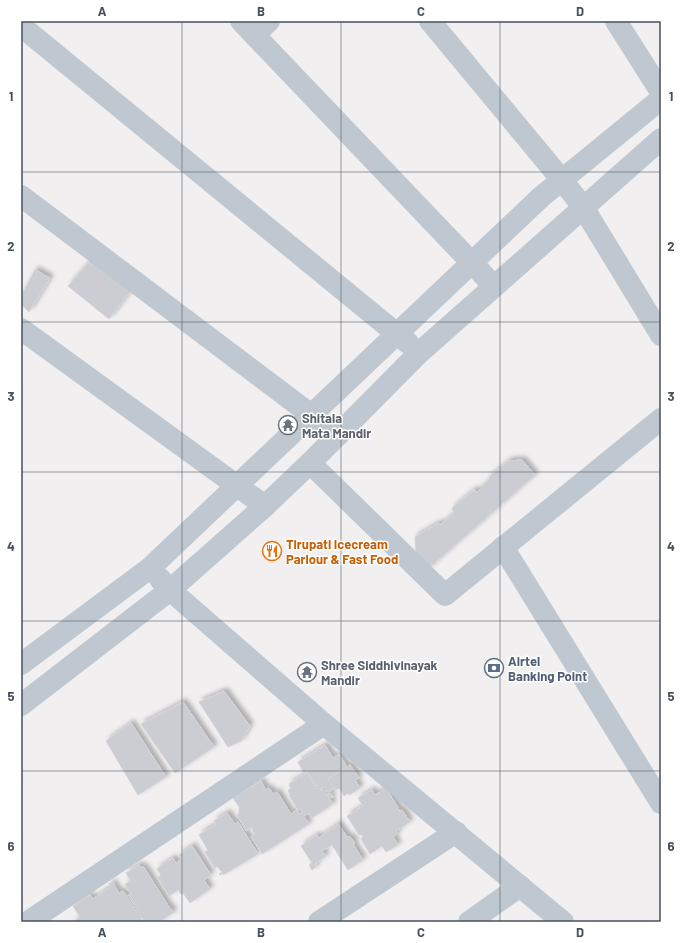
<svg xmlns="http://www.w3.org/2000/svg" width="682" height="943" viewBox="0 0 682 943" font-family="Barlow,sans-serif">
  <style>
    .building { fill: #cbcdd3; stroke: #d3d4da; filter: url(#shadow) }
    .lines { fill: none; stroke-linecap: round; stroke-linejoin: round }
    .minor { stroke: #bfc8d0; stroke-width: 22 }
    .grid { fill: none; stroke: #47505c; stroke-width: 1; stroke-opacity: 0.55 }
    .labels { text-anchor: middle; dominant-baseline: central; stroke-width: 3; stroke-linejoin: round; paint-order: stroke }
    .worship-label { font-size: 13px; font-weight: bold; fill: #5b616d; stroke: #fff; text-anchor: start }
    .food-label { font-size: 13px; font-weight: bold; fill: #c56008; stroke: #fff; text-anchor: start }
    .service-label { font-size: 13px; font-weight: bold; fill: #4e5e75; stroke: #fff; text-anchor: start }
    .neatline { fill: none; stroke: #47505c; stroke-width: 1.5 }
    .grid-label { font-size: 13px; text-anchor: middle; font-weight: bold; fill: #47505c }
  </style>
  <defs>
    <filter id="shadow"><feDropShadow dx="3.5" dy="-3.5" stdDeviation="2" flood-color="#0004"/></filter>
  </defs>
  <rect width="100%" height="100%" fill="#f1efef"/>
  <!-- building -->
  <g class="building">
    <path d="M88,263L108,269L133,288L109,319L68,286Z"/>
    <path d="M35,270L50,278L29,312L21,304V296Z"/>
    <path d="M522,460L535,475L428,569L416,556L415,537L437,524H441L454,513L452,508L474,490L477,492L488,481L490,476L509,461Z"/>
    <path d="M224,691L250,726L241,741L228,747L199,702Z"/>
    <path d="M183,702L214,747L175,773L141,724Z"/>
    <path d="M131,723L166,777L138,795L106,741Z"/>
    <path d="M325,745L333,758L339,754L347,767L328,778L334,788L329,792L333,797L331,798L324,787L319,790L307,771L304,773L298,762Z"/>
    <path d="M350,765L359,778L355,780L360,788L349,795L348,793L344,796L339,788L336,790L328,779Z"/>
    <path d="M307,773L318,792L323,789L333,804L312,818L309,813L304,816L300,809L298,810L289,795H290L288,790L291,789L289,784Z"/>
    <path d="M261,781L266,790L269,788L273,794L277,792L291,814L297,810L300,814L302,813L309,824L262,854L251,837L255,834L251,827L246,831L237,815L239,814V809L240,808L233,798Z"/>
    <path d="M386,788L400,811L402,810L410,822L396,831L398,833L393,837L398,845L386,852L382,846L370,854L361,839L363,837L361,834L359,835L347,816L363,806L358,798L372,790L375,795Z"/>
    <path d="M227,813L235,824L238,822L258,854L223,875V873L220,875L219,874L222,872L217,866L215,868L205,852L208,850L199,835L216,824L214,821Z"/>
    <path d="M338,824L347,837H350L354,841V846L363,860L348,870L332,845L322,851L326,856L315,864L316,867L312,870L309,865L312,863L301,846L317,835L319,838Z"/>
    <path d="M192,846L211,875L204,880L210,889L190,903L183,893L181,894L178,890L169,896L158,878L161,875L157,869L173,858L176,863L182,859L179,855Z"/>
    <path d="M139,865L141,868L143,866L169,907L174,912L159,922H145L128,895L131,894L125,884L131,881L126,873Z"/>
    <path d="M112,882L119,893L123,891L143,922H73L80,917L73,906L90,895L93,899L111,887L109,884Z"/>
  </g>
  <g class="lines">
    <!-- minor -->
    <g class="minor">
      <path d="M241,21L494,286"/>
      <path d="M430,21L562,180L583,207L661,335"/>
      <path d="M616,21L661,92"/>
      <path d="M21,26L408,343"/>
      <path d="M255,35L269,21"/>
      <path d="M21,196L338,435"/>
      <path d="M21,329L265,506"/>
      <path d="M310,463L445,595L661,419"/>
      <path d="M503,547L661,803"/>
      <path d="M160,579L170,590L324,724L563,922"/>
      <path d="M21,664L150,568L541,197L661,99"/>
      <path d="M21,705L170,590L265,506L310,463L419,353L661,139"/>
      <path d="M28,922L324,724"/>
      <path d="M319,922L456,832"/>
      <path d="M469,922L520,886"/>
    </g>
  </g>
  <!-- grid -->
  <path class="grid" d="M182,21V922M341,21V922M500,21V922M21,172H661M21,322H661M21,472H661M21,621H661M21,771H661"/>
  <!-- icons -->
  <defs>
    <g id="temple-ring" transform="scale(1)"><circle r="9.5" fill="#fff" stroke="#6b7280" stroke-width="1.5"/><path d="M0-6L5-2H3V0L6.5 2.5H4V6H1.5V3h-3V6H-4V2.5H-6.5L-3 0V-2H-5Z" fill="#6b7280"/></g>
    <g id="restaurant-ring" transform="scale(1)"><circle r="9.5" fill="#fff" stroke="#e8710a" stroke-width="1.5"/><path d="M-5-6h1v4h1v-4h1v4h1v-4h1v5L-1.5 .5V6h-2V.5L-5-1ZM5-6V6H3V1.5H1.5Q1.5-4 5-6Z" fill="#e8710a"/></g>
    <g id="bank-ring" transform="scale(1)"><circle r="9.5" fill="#fff" stroke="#5c6f8a" stroke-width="1.5"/><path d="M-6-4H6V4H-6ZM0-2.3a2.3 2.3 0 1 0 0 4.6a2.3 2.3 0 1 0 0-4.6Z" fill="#5c6f8a"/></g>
  </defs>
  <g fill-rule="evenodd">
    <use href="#temple-ring" x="288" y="425"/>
    <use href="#restaurant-ring" x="272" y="551"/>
    <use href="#bank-ring" x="494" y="668"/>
    <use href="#temple-ring" x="307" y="672"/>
  </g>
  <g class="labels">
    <!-- worship labels -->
    <g class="worship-label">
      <text x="302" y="418">Shitala<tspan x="302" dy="15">Mata Mandir</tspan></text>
      <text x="321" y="665">Shree Siddhivinayak<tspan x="321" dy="15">Mandir</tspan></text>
    </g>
    <!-- food labels -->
    <g class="food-label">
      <text x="286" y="544">Tirupati Icecream<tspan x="286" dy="15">Parlour &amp; Fast Food</tspan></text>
    </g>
    <!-- service labels -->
    <g class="service-label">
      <text x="508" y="661">Airtel<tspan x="508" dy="15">Banking Point</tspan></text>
    </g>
  </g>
  <!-- border -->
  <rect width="682" height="943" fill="none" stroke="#ffffff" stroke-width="44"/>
  <rect x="22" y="22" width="638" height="899" class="neatline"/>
  <g class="grid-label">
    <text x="102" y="16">A</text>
    <text x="261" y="16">B</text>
    <text x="421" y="16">C</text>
    <text x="580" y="16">D</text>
    <text x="11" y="101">1</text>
    <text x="671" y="101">1</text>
    <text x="11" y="251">2</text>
    <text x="671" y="251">2</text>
    <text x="11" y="401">3</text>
    <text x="671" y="401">3</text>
    <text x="11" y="551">4</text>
    <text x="671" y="551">4</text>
    <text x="11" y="701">5</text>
    <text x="671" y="701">5</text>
    <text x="11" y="851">6</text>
    <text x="671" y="851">6</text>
    <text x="102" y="937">A</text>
    <text x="261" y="937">B</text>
    <text x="421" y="937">C</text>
    <text x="580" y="937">D</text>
  </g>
</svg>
